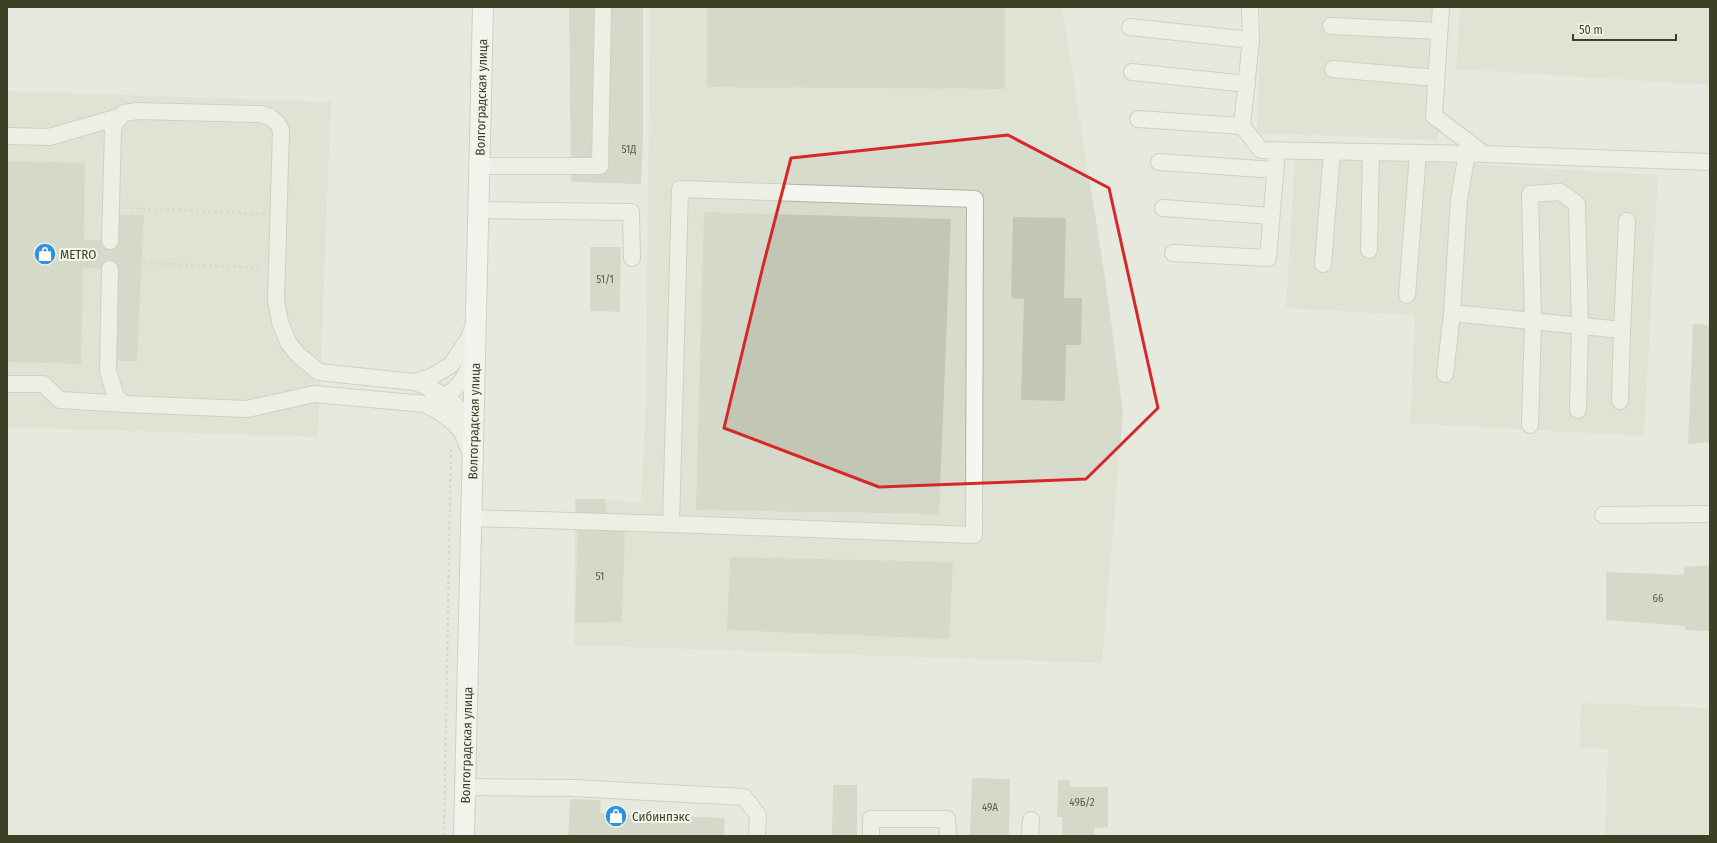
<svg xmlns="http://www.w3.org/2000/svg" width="1717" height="843" viewBox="0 0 1717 843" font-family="'Fira Sans Condensed',sans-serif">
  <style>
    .built { fill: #d7dbcb }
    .building { fill: #c2c6b4 }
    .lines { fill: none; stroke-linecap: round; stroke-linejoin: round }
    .minor-tunnel { stroke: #c4c7b8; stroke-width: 16; stroke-dasharray: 16 8; stroke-linecap: butt }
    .minor-casing { stroke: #afb3a2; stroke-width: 18 }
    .major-casing { stroke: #b0b59b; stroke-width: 22 }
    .path { stroke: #c4c7bb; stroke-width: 2.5; stroke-dasharray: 3 3; stroke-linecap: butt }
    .minor { stroke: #f5f6f0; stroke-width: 16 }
    .major { stroke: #fff; stroke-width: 20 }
    .marked { fill: none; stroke: #d62828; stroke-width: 3; stroke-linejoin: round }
    .labels { text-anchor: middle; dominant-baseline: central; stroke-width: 4; stroke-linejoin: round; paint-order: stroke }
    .number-label { font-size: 11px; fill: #5c6249 }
    .street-label { font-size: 13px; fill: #3a4125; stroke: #f4f6ec }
    .poi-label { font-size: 13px; fill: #3a4125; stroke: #f4f6ec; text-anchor: start }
  </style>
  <rect width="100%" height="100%" fill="#e6e9dd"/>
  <!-- built -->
  <g class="built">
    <path d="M650,7H1062L1106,284L1123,413L1102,663L574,645L575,499L641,502L646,399Z"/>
    <path d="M1261,7H1442L1438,140L1257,133Z"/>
    <path d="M1460,7H1710V85L1456,69Z"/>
    <path d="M7,91L331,102L318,437L7,427Z"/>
    <path d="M1295,154L1658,175L1644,436L1410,423L1415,315L1286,308Z"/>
    <path d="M1581,703L1710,708V836H1605L1608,749L1579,748Z"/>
  </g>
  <!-- building -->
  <g class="building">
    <path d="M569,7H643V137L641,184L571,182Z"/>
    <path d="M707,7H1005V89L707,87Z"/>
    <path d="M7,161L85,163L84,240L115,241L116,215H144L137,361H111L114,269L83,268L81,364L7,362Z"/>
    <path d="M704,212L951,219L939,514L696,510Z"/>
    <path d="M1013,217L1066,218L1064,298H1082L1081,345H1066L1065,401L1021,400L1024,299L1011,298Z"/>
    <path d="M590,247H621L620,312L590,311Z"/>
    <path d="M1693,324L1710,325V442L1688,444Z"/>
    <path d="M575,499H606L605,529L625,530L622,622L575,623L578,522Z"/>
    <path d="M730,557L953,562L949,639L727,630Z"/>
    <path d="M1710,565V631L1685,630V626L1606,620V572L1684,575V567Z"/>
    <path d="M972,778L1010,779L1009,836H970Z"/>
    <path d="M1058,780H1069L1071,787H1108V827L1094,828V836H1062V817H1057Z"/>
    <path d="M833,785H857V836H832Z"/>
    <path d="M570,799L601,800L600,813L725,818L724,836H568Z"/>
  </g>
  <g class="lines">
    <!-- minor-tunnel -->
    <path class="minor-tunnel" d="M110,269V241"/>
    <!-- minor casing -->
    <g class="minor-casing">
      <g id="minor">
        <path d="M1250,7L1251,40L1242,126L1261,150L1477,154"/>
        <path d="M1441,7L1434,116L1484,154L1710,162"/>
        <path d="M1331,26L1439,31"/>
        <path d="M1130,27L1251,40"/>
        <path d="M1333,69L1436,78"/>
        <path d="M1132,72L1247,84"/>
        <path d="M1138,119L1242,126"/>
        <path d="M7,136L49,137L119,117"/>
        <path d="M1467,154L1459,199L1452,313L1622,330L1620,401"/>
        <path d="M1159,162L1275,170"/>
        <path d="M479,166H600L603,7"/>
        <path d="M1163,208L1271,216"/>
        <path d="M478,210L631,212L632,258"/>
        <path d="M110,241L113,130L115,123L124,113L137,111L261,114C271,117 277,120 281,130L276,300L280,322L288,342L297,354L319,372L414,382L431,377L451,365L469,338L474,324"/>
        <path d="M1369,250L1371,152"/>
        <path d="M1173,253L1268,258L1277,151"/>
        <path d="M1323,264L1332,152"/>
        <path d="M110,269L108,371L115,394L118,400L126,404L247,409L314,394L425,404L441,413L453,422L462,432L471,454"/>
        <path d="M1407,295L1418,153"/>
        <path d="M1622,330L1627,221"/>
        <path d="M1445,374L1452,313"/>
        <path d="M414,382C439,389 458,404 473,425"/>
        <path d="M7,384H43L60,400L126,404"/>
        <path d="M425,404C451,398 466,382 473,356"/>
        <path d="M1530,425L1533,322L1530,194L1560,192L1577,204L1580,326L1578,410"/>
        <path d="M1603,515L1710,514"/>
        <path d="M471,518L671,524L680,189L975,199L974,535L671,524"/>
        <path d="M465,787L573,788L744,797L758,815L757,836"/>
        <path d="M871,836V819H947L948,836"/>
        <path d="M1030,836L1031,820"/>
      </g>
    </g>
    <!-- major casing -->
    <g class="major-casing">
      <g id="major">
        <path id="s1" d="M464,836L483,7"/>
      </g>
    </g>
    <!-- path -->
    <g class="path">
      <path d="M124,208L265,214"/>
      <path d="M143,263L263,268"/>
      <path d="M444,836L451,445"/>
    </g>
    <!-- minor -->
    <use href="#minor" class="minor"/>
    <!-- major -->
    <use href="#major" class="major"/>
  </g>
  <!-- marked area -->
  <path d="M0 0H1717V843H0ZM1008,135L1109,188L1158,408L1086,479L879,487L724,428L763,266L791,158Z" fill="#e6e9dd" fill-opacity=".55" fill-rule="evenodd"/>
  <path class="marked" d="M1008,135L1109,188L1158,408L1086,479L879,487L724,428L763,266L791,158Z"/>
  <!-- icons -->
  <defs>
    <g id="shop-disc" transform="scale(1.15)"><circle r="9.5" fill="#3390dc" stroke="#f4f6ec"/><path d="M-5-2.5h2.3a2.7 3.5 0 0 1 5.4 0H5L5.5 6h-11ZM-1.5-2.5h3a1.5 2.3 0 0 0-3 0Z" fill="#fff"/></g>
  </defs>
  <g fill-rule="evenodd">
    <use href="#shop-disc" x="45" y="254"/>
    <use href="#shop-disc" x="616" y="816"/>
  </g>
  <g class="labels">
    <!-- number labels -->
    <g class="number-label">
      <text x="629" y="149">51Д</text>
      <text x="605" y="279">51/1</text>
      <text x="600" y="576">51</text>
      <text x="1658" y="598">66</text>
      <text x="1082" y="802">49Б/2</text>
      <text x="990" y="807">49А</text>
    </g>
    <!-- street labels -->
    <g class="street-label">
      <text stroke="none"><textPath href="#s1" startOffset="739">Волгоградская улица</textPath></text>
      <text stroke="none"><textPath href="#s1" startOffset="415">Волгоградская улица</textPath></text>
      <text stroke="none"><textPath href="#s1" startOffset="91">Волгоградская улица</textPath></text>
    </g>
    <!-- poi labels -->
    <g class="poi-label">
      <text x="60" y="254">METRO</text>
      <text x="632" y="816">Сибинпэкс</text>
    </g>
  </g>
  <!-- border -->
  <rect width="1717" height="843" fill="none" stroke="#3a4125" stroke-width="16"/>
  <!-- scale -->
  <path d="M1573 34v6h103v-6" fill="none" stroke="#3a4125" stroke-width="2"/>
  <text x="1579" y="34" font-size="12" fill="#3a4125" stroke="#f4f6ec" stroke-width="3" paint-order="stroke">50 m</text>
</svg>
